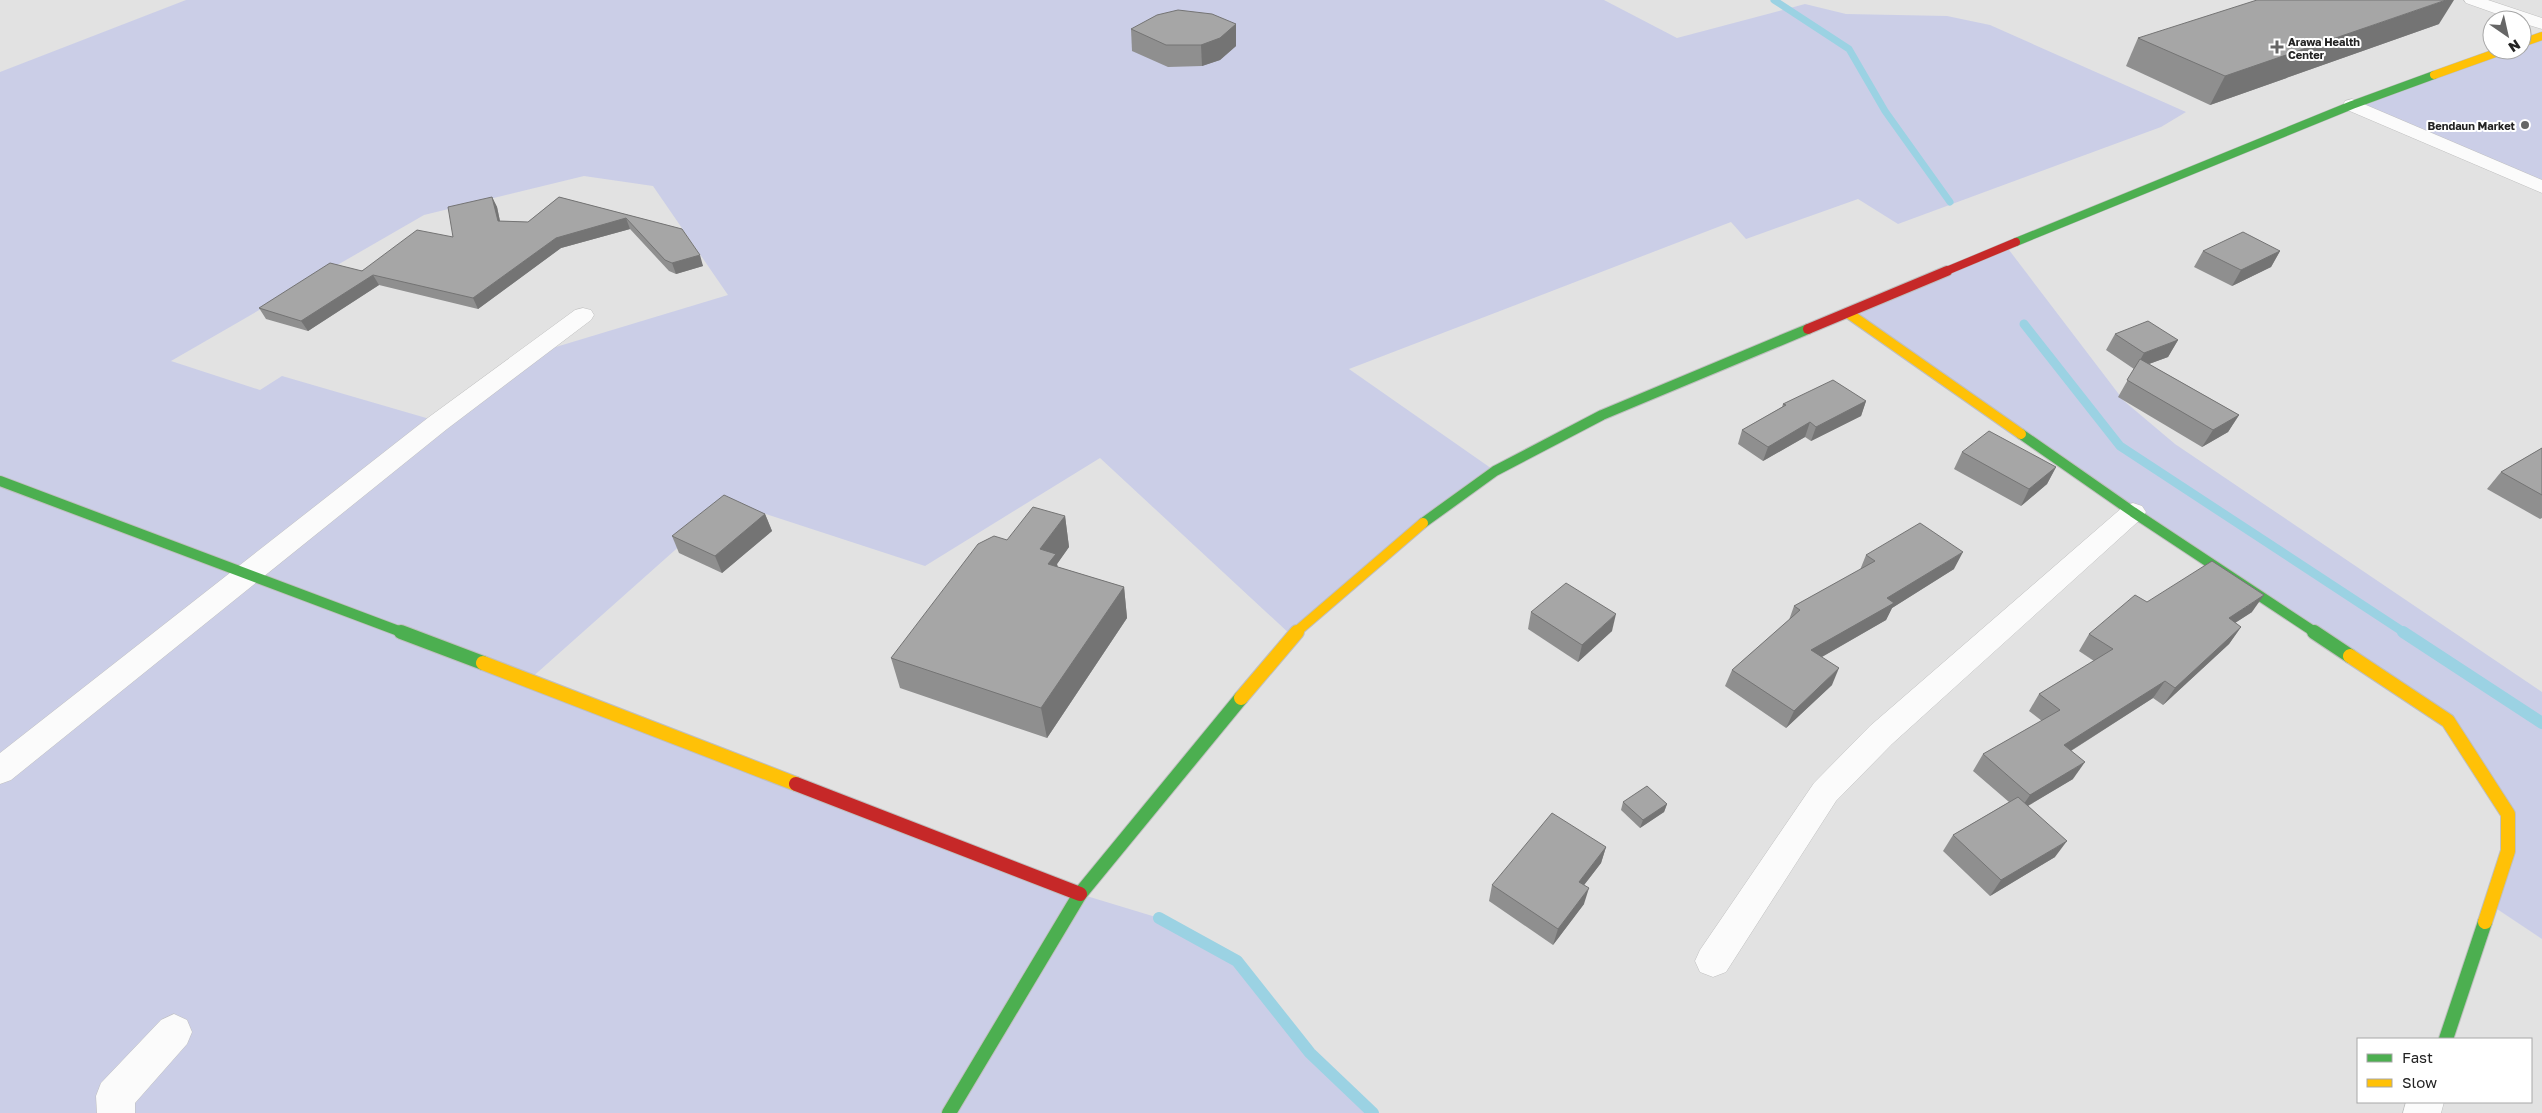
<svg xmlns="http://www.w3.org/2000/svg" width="2542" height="1113" viewBox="0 0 2542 1113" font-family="'Golos Text',sans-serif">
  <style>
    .green { fill: #cbcee7; fill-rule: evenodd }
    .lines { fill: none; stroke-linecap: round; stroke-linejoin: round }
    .stream-far2 { stroke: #9bd2e3; stroke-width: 7 }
    .stream-far1 { stroke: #9bd2e3; stroke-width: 9 }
    .stream { stroke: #9bd2e3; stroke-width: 12 }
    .street-casing { stroke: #bfbfbf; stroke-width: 1 }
    .fast-far2-casing { stroke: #bfbfbf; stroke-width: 9 }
    .fast-far1-casing { stroke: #bfbfbf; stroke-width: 12 }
    .fast-casing { stroke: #bfbfbf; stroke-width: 16 }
    .slow-far2-casing { stroke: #bfbfbf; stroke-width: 9 }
    .slow-far1-casing { stroke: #bfbfbf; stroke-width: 12 }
    .slow-casing { stroke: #bfbfbf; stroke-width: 16 }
    .jam-far2-casing { stroke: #bfbfbf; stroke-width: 9 }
    .jam-far1-casing { stroke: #bfbfbf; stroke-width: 12 }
    .jam-casing { stroke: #bfbfbf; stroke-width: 16 }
    .street { fill: #fbfbfb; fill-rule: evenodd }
    .fast-far2 { stroke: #4caf50; stroke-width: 8 }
    .fast-far1 { stroke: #4caf50; stroke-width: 10 }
    .fast { stroke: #4caf50; stroke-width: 14 }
    .slow-far2 { stroke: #ffc107; stroke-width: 8 }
    .slow-far1 { stroke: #ffc107; stroke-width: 10 }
    .slow { stroke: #ffc107; stroke-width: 14 }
    .jam-far2 { stroke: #c62828; stroke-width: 8 }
    .jam-far1 { stroke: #c62828; stroke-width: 10 }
    .jam { stroke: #c62828; stroke-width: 14 }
    .wall { fill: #8f8f8f }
    .shaded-wall { fill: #747474 }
    .building { fill: #a6a6a6; stroke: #747474 }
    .poi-dot { fill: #666; stroke: #fff; stroke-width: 2 }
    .labels { text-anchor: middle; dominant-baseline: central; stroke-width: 4; stroke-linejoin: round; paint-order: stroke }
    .far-poi-label { font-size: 11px; font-weight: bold; fill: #232323; stroke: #fff; text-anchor: start }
  </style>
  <rect width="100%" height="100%" fill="#e2e2e2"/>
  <!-- green -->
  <g class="green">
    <path d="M186,0H1604L1677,38L1805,4L1846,14L1947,16L1990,25L2186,112L2161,127L1898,224L1858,199L1746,239L1731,222L1349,369L1495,471L1292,636L1100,458L925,566L729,502L529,680L1080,894L1159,918L1237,961L1310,1053L1373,1113H0V72ZM584,176L653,186L728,295L536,353L440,422L282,376L260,390L171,361L424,215Z"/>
    <path d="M2542,36V187L2352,105L2504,50H2522V43Z"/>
    <path d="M2006,246L2124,401L2175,444L2542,692V939L2491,905L2508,814L2448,721L1848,313Z"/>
  </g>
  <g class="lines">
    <!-- stream-far2 -->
    <path class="stream-far2" d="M1774,0L1849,49L1885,111L1950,202"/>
    <!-- stream-far1 -->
    <path class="stream-far1" d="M2024,324L2120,446L2405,633"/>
    <!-- stream -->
    <g class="stream">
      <path d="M2403,632L2542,723"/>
      <path d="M1159,918L1237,961L1310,1053L1373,1113"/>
    </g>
    <!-- street casing -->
    <g class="street-casing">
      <g id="street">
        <path d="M2464,0H2488L2542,18V29L2522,23V20H2514L2466,3Z"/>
        <path d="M2352,99L2542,180V193L2345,109L2343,105L2345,101Z"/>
        <path d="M583,308L591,310L594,315L591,320L447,429L11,780L0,784V753L429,417L575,310Z"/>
        <path d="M2133,503L2142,506L2146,512L2142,518L1892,744L1836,801L1726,972L1713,977L1700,972L1695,961L1700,950L1814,783L1870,726L2124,506Z"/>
        <path d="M174,1014L187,1020L192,1032L187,1044L135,1103V1113H97L96,1096L101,1083L161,1020Z"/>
        <path d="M2406,1102H2444L2441,1113H2403Z"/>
      </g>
    </g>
    <!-- fast-far2 casing -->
    <g class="fast-far2-casing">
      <path id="fast-far2" d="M2016,242L2352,105L2434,75"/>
    </g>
    <!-- fast-far1 casing -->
    <g class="fast-far1-casing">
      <g id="fast-far1">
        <path d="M2021,434L2133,512L2316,633"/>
        <path d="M0,481L404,633"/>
        <path d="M1423,523L1495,471L1602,415L1808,329"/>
      </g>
    </g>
    <!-- fast casing -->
    <g class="fast-casing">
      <g id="fast">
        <path d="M401,632L483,663"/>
        <path d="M2314,632L2350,656"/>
        <path d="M2446,1039L2485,922"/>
        <path d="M949,1113L1080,894L1241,698"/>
      </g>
    </g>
    <!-- slow-far2 casing -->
    <g class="slow-far2-casing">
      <g id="slow-far2">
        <path d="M2522,43L2542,36"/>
        <path d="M2434,75L2504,50"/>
      </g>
    </g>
    <!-- slow-far1 casing -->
    <g class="slow-far1-casing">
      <g id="slow-far1">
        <path d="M1848,313L2021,434"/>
        <path d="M1295,633L1423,523"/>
      </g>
    </g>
    <!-- slow casing -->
    <g class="slow-casing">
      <g id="slow">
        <path d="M2350,656L2448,721L2508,814V851L2485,922"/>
        <path d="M483,663L796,784"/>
        <path d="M1241,698L1297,632"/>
      </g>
    </g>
    <!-- jam-far2 casing -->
    <g class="jam-far2-casing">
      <path id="jam-far2" d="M1944,272L2016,242"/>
    </g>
    <!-- jam-far1 casing -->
    <g class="jam-far1-casing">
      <path id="jam-far1" d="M1808,329L1947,271"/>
    </g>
    <!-- jam casing -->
    <g class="jam-casing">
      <path id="jam" d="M796,784L1080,894"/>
    </g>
    <!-- street -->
    <use href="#street" class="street"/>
    <!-- fast-far2 -->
    <use href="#fast-far2" class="fast-far2"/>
    <!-- fast-far1 -->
    <use href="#fast-far1" class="fast-far1"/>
    <!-- fast -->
    <use href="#fast" class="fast"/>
    <!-- slow-far2 -->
    <use href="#slow-far2" class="slow-far2"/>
    <!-- slow-far1 -->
    <use href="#slow-far1" class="slow-far1"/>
    <!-- slow -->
    <use href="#slow" class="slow"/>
    <!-- jam-far2 -->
    <use href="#jam-far2" class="jam-far2"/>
    <!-- jam-far1 -->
    <use href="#jam-far1" class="jam-far1"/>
    <!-- jam -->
    <use href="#jam" class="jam"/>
  </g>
  <!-- wall -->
  <g class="wall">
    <path d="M2439,24L2210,105L2126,66L2138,38Z"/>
    <path d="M1131,29L1236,46L1220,60L1202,66L1168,67L1132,51Z"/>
    <path d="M492,197L497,207L500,221L528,222L559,197L682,229L703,266L676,274L669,271L630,229L561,248L478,309L379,285L308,331L266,319L259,308L453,237Z"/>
    <path d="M2203,251H2280L2271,267L2232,286L2194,267Z"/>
    <path d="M2115,334L2178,340L2168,357L2149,364L2239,415L2228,432L2202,447L2118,397L2134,369L2106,350Z"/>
    <path d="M1866,401L1861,416L1811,441L1805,437L1763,461L1738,444L1742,430L1782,407L1783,404Z"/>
    <path d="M2542,448V518L2540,519L2487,489L2501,472Z"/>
    <path d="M1962,452L2056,467L2047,484L2021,506L1954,469Z"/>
    <path d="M765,514L772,531L722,573L679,553L672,536Z"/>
    <path d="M1065,516L1069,547L1057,564L1058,567L1124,587L1127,618L1047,738L900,688L891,658Z"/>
    <path d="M1866,555L1954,569L1892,608L1886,620L1822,657L1832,685L1786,728L1725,686L1732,670L1789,620L1794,606L1860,570Z"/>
    <path d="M2147,602L2252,612L2235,623L2241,627L2229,644L2163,705L2153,698L2071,751L2073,779L2028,806L2055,857L1990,896L1943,851L1953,835L2009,802L1973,771L1983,754L2042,721L2029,711L2039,694L2094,661L2079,651L2089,634Z"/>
    <path d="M1531,612L1612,631L1578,662L1528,629Z"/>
    <path d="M1623,802L1667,804L1664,812L1640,828L1621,810Z"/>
    <path d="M1606,847L1601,863L1584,885V904L1553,945L1489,901L1492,885Z"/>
  </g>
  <!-- shaded-wall -->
  <g class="shaded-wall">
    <path d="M2446,0H2454L2439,24L2210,105L2225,76Z"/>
    <path d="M1236,24V46L1220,60L1202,66L1201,45Z"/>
    <path d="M492,197L497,207L502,231L498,221Z"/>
    <path d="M626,218L630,229L561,248L478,309L473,298L556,238Z"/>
    <path d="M2280,251L2271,267L2232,286L2241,270Z"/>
    <path d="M700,255L703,266L676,274L672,263Z"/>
    <path d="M373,275L379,285L308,331L301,321Z"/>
    <path d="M2178,340L2168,357L2135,369L2144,353Z"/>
    <path d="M1866,401L1861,416L1811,441L1816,427Z"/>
    <path d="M2239,415L2228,432L2202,447L2213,430Z"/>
    <path d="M1810,422L1805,437L1763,461L1768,447Z"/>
    <path d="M2056,467L2047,484L2021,506L2029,489Z"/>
    <path d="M765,514L772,531L722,573L715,556Z"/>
    <path d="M1065,516L1069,547L1057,564L1060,585L1040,549Z"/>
    <path d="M1963,552L1954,569L1892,608L1886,620L1804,667L1811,650L1887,598Z"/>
    <path d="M1124,587L1127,618L1047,738L1041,708Z"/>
    <path d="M2264,595L2252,612L2216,635L2229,618Z"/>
    <path d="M1616,614L1612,631L1578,662L1582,645Z"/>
    <path d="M2241,627L2229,644L2163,705L2175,688Z"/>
    <path d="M1839,668L1832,685L1786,728L1794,711Z"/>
    <path d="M2165,681L2153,698L2053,762L2064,745Z"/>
    <path d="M2085,762L2073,779L2019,811L2030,795Z"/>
    <path d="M1667,804L1664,812L1640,828L1643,820Z"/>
    <path d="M2067,841L2055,857L1990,896L2001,880Z"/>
    <path d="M1606,847L1601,863L1574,898L1579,882Z"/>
    <path d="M1589,888L1584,904L1553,945L1558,929Z"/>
  </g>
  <!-- building -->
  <g class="building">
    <path d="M2257,0H2446L2225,76L2138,38Z"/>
    <path d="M1178,10L1212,14L1236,24L1220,38L1201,45H1166L1131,29L1157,15Z"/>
    <path d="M492,197L498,221L528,222L559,197L682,229L700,255L672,263L665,260L626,218L556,238L473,298L373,275L301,321L259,308L330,263L362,271L417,230L453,237L448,207Z"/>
    <path d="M2243,232L2280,251L2241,270L2203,251Z"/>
    <path d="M2148,321L2178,340L2144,353L2115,334Z"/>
    <path d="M2140,359L2239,415L2213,430L2127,380Z"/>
    <path d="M1833,380L1866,401L1816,427L1810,422L1768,447L1742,430L1786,405L1783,404Z"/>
    <path d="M1989,431L2056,467L2029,489L1962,452Z"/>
    <path d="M2542,448V495L2501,472Z"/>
    <path d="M724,495L765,514L715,556L672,536Z"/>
    <path d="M1033,507L1065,516L1040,549L1056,554L1048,564L1124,587L1041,708L891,658L978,544L994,536L1007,540Z"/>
    <path d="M1920,523L1963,552L1887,598L1894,603L1811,650L1839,668L1794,711L1732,670L1800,610L1794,606L1875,561L1866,555Z"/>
    <path d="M2212,561L2264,595L2229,618L2241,627L2175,688L2165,681L2064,745L2085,762L2030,795L1983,754L2060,710L2039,694L2113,649L2089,634L2135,595L2147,602Z"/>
    <path d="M1566,583L1616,614L1582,645L1531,612Z"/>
    <path d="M1647,786L1667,804L1643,820L1623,802Z"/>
    <path d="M2018,797L2067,841L2001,880L1953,835Z"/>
    <path d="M1552,813L1606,847L1579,882L1589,888L1558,929L1492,885Z"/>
  </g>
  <!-- markers -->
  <g class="poi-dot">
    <path d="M2274.5 39.5h5v5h5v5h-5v5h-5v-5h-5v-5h5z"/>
    <circle cx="2525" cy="125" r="5"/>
  </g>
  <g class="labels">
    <!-- far-poi labels -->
    <g class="far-poi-label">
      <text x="2288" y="41">Arawa Health<tspan x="2288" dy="13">Center</tspan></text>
      <text x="2515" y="125" text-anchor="end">Bendaun Market</text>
    </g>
  </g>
  <!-- legend -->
  <rect x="2357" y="1038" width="175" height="65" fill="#ffffff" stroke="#a7a7a7"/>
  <rect x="2367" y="1054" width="25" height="8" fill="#4caf50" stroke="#a7a7a7"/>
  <text x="2402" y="1063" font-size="15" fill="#232323">Fast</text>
  <rect x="2367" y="1079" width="25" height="8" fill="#ffc107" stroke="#a7a7a7"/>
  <text x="2402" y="1088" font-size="15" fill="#232323">Slow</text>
  <!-- north arrow -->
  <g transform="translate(2507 35) rotate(146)"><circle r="24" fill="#ffffff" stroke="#a7a7a7"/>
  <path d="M0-4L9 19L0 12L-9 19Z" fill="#666666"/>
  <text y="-8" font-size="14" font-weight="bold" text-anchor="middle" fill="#232323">N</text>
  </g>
</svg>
